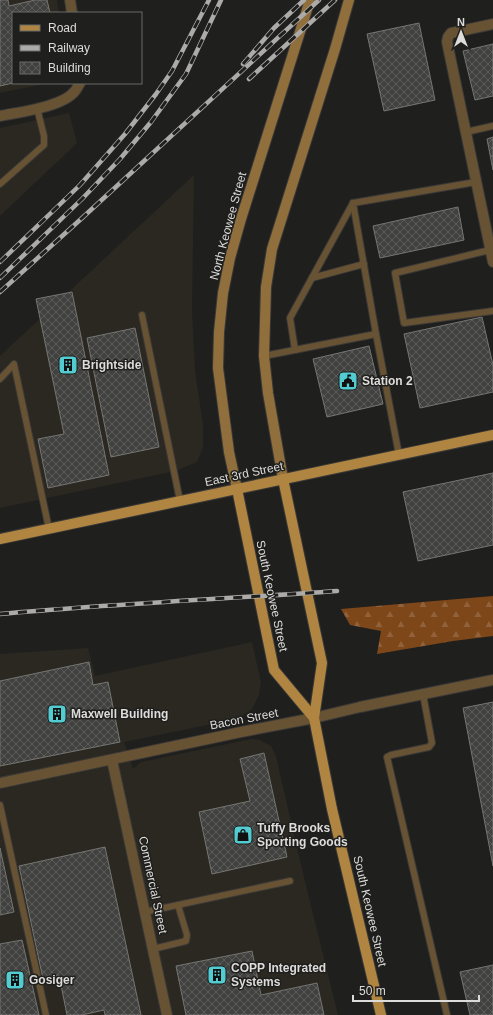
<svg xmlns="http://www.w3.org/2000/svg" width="493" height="1015" viewBox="0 0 493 1015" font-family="Helvetica,sans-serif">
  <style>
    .built { fill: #2a2820 }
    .forest { fill: url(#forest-firs) }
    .building { fill: url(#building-cross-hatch); stroke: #757573 }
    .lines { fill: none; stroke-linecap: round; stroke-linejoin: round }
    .service-casing { stroke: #3a3938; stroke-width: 8 }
    .minor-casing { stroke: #3a3938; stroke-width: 12 }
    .secondary-casing { stroke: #3a3938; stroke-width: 12 }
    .primary-casing { stroke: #3a3938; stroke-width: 12 }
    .service { stroke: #675233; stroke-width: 6 }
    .minor { stroke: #675233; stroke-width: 10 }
    .secondary { stroke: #906f3c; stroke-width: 10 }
    .primary { stroke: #b08541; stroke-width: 10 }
    .rail-casing { stroke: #acabaa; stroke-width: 4.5 }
    .rail { stroke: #1f1f1d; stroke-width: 3; stroke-dasharray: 9; stroke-linecap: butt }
    .labels { text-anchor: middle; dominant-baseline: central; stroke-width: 3; stroke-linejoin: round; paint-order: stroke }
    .street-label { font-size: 12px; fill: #dddcdb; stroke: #1f1f1d }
    .poi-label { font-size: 12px; font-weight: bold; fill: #dddcdb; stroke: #1f1f1d; text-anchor: start }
  </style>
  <defs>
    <pattern id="forest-firs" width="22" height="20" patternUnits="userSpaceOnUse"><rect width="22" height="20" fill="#7e4719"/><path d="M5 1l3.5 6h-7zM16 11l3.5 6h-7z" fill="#90613a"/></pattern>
    <pattern id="building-cross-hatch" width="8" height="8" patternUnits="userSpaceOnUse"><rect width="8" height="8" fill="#41423f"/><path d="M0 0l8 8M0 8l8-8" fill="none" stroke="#5c5d5a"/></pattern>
  </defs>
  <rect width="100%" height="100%" fill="#1f1f1d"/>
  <!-- built -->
  <g class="built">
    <path d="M0,0H57L59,13H13V83H49L0,93Z"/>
    <path d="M69,113L77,143L0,216V128Z"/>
    <path d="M194,175L192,310L195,371L203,424V448L197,462L175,471L0,508V356Z"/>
    <path d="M252,642L261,682L259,695L252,709L242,716L232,720L124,742L133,769L141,762L251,739L260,740L271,746L276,756L301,865L338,1015H0V654L88,648L95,676Z"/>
  </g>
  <!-- forest -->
  <path class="forest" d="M493,596V636L453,641L377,654L381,631L350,625L341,609Z"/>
  <!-- building -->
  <g class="building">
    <path d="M0,0H8L9,6L35,0H47L50,13H13V83L0,86Z"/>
    <path d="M419,23L435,100L384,111L367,34Z"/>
    <path d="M493,44V96L475,100L463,51Z"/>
    <path d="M493,137V170L487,139Z"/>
    <path d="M458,207L464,240L380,258L373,226Z"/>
    <path d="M72,292L109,475L48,488L38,439L64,434L36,299Z"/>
    <path d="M482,317L493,365V392L420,408L404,334Z"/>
    <path d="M135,328L159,447L111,457L87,338Z"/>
    <path d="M369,346L383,404L327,417L313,359Z"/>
    <path d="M493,473V545L418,561L403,492Z"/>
    <path d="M89,662L93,685L108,682L120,742L0,766V681Z"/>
    <path d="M493,702V866L463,708Z"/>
    <path d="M264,753L287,857L212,874L199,812L250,801L240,759Z"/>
    <path d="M105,847L141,1015H105L104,1010L82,1015H67L59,975L43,979L19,866Z"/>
    <path d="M0,848L14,912L0,915Z"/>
    <path d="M22,940L39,1015H0V944Z"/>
    <path d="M252,951L261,995L317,983L324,1015H186L176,966Z"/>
    <path d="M493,965V1015H470L460,972Z"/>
  </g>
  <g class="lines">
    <!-- service casing -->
    <g class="service-casing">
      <g id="service">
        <path d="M466,132L493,126"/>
        <path d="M0,184L44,145V136L37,108"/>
        <path d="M353,203L376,334"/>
        <path d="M353,203L476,182"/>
        <path d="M490,250L395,273L404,323L493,311"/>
        <path d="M312,278L364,264"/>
        <path d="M142,315L180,501"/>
        <path d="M295,350L290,318L353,203"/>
        <path d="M264,356L376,334L399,455"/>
        <path d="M0,379L14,364L49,529"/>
        <path d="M423,694L432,743L429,747L391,755L387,757L447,1015"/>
        <path d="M0,805L46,1015"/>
        <path d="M145,912L290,881"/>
        <path d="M153,949L186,941L187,935L178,905"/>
      </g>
    </g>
    <!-- minor casing -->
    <g class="minor-casing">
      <g id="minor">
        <path d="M70,0L72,13"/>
        <path d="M493,24L451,33L448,37L447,42L493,262"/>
        <path d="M0,116C19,112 63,107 75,91C77,89 78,86 80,83"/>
        <path d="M112,760L167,1015"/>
        <path d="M0,783L241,732L314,718L360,707L493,680"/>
      </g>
    </g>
    <!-- secondary casing -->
    <g class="secondary-casing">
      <g id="secondary">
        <path d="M283,479L268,393L264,356L266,287L272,249L335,49L349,0"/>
        <path d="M237,489L229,452L218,368L219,332L223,293L230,258L241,219L310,0"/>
      </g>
    </g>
    <!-- primary casing -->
    <g class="primary-casing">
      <g id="primary">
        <path d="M283,479L322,663L314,718L332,809L381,1015"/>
        <path d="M237,489L274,670L314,718"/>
        <path d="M0,539L493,435"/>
      </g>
    </g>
    <!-- service -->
    <use href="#service" class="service"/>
    <!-- minor -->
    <use href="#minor" class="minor"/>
    <!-- secondary -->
    <use href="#secondary" class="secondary"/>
    <!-- primary -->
    <use href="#primary" class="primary"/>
    <!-- rail casing -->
    <g class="rail-casing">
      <g id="rail">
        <path d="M243,64L274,28L304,0"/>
        <path d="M249,79L335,0"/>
        <path d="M0,262L80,185L125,134L156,94L172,71L209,0"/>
        <path d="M0,278L82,199L120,159L151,122L186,74L221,0"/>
        <path d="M0,292L81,219L319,0"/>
        <path d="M0,614C112,604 224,599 337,591"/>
      </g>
    </g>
    <!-- rail -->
    <use href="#rail" class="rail"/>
  </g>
  <!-- icons -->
  <defs>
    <g id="building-square" transform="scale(1)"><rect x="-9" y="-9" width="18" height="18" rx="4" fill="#52ccd0" stroke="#1f1f1d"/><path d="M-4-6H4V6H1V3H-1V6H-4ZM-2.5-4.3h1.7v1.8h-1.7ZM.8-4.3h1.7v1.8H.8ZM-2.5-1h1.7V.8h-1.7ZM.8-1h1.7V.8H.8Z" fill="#111"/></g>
    <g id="civic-square" transform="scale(1)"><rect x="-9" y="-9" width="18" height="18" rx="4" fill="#52ccd0" stroke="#1f1f1d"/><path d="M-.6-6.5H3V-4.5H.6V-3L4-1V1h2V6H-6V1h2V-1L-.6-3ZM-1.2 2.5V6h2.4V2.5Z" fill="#111"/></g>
    <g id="shop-square" transform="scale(1)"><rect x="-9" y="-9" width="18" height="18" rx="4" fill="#52ccd0" stroke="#1f1f1d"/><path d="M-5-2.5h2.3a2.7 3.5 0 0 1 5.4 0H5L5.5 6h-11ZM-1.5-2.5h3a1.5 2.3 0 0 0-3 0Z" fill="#111"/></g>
  </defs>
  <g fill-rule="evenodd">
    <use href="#building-square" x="68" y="365"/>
    <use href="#civic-square" x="348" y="381"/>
    <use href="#building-square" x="57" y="714"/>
    <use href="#shop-square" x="243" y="835"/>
    <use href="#building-square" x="217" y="975"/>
    <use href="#building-square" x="15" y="980"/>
  </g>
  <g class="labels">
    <!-- street labels -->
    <g class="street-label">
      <text transform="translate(228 226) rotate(-75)">North Keowee Street</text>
      <text transform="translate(244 474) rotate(-12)">East 3rd Street</text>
      <text transform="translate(272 596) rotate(78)">South Keowee Street</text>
      <text transform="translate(244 719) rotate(-11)">Bacon Street</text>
      <text transform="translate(153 885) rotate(78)">Commercial Street</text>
      <text transform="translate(370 911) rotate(77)">South Keowee Street</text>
    </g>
    <!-- poi labels -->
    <g class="poi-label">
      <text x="82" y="365">Brightside</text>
      <text x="362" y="381">Station 2</text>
      <text x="71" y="714">Maxwell Building</text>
      <text x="257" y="828">Tuffy Brooks<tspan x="257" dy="14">Sporting Goods</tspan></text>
      <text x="231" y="968">COPP Integrated<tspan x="231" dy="14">Systems</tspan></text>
      <text x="29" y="980">Gosiger</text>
    </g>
  </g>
  <!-- legend -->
  <rect x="12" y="12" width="130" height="72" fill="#1f1f1d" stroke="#6b6b69"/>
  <rect x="20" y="25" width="20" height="6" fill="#b08541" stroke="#6b6b69"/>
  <text x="48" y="32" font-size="12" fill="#dddcdb">Road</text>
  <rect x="20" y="45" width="20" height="6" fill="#acabaa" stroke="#6b6b69"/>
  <text x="48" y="52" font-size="12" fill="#dddcdb">Railway</text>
  <rect x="20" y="62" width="20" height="12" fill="url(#building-cross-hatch)" stroke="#6b6b69"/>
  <text x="48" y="72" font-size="12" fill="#dddcdb">Building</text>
  <!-- north arrow -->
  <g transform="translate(461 32)" stroke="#1f1f1d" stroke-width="3" paint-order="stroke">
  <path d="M0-3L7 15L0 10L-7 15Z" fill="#dddcdb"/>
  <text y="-6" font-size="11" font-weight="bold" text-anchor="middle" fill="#dddcdb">N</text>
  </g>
  <!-- scale -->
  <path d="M353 995v6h126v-6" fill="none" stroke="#dddcdb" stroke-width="2"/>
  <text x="359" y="995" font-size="12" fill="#dddcdb" stroke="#1f1f1d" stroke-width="3" paint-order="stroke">50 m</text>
</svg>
